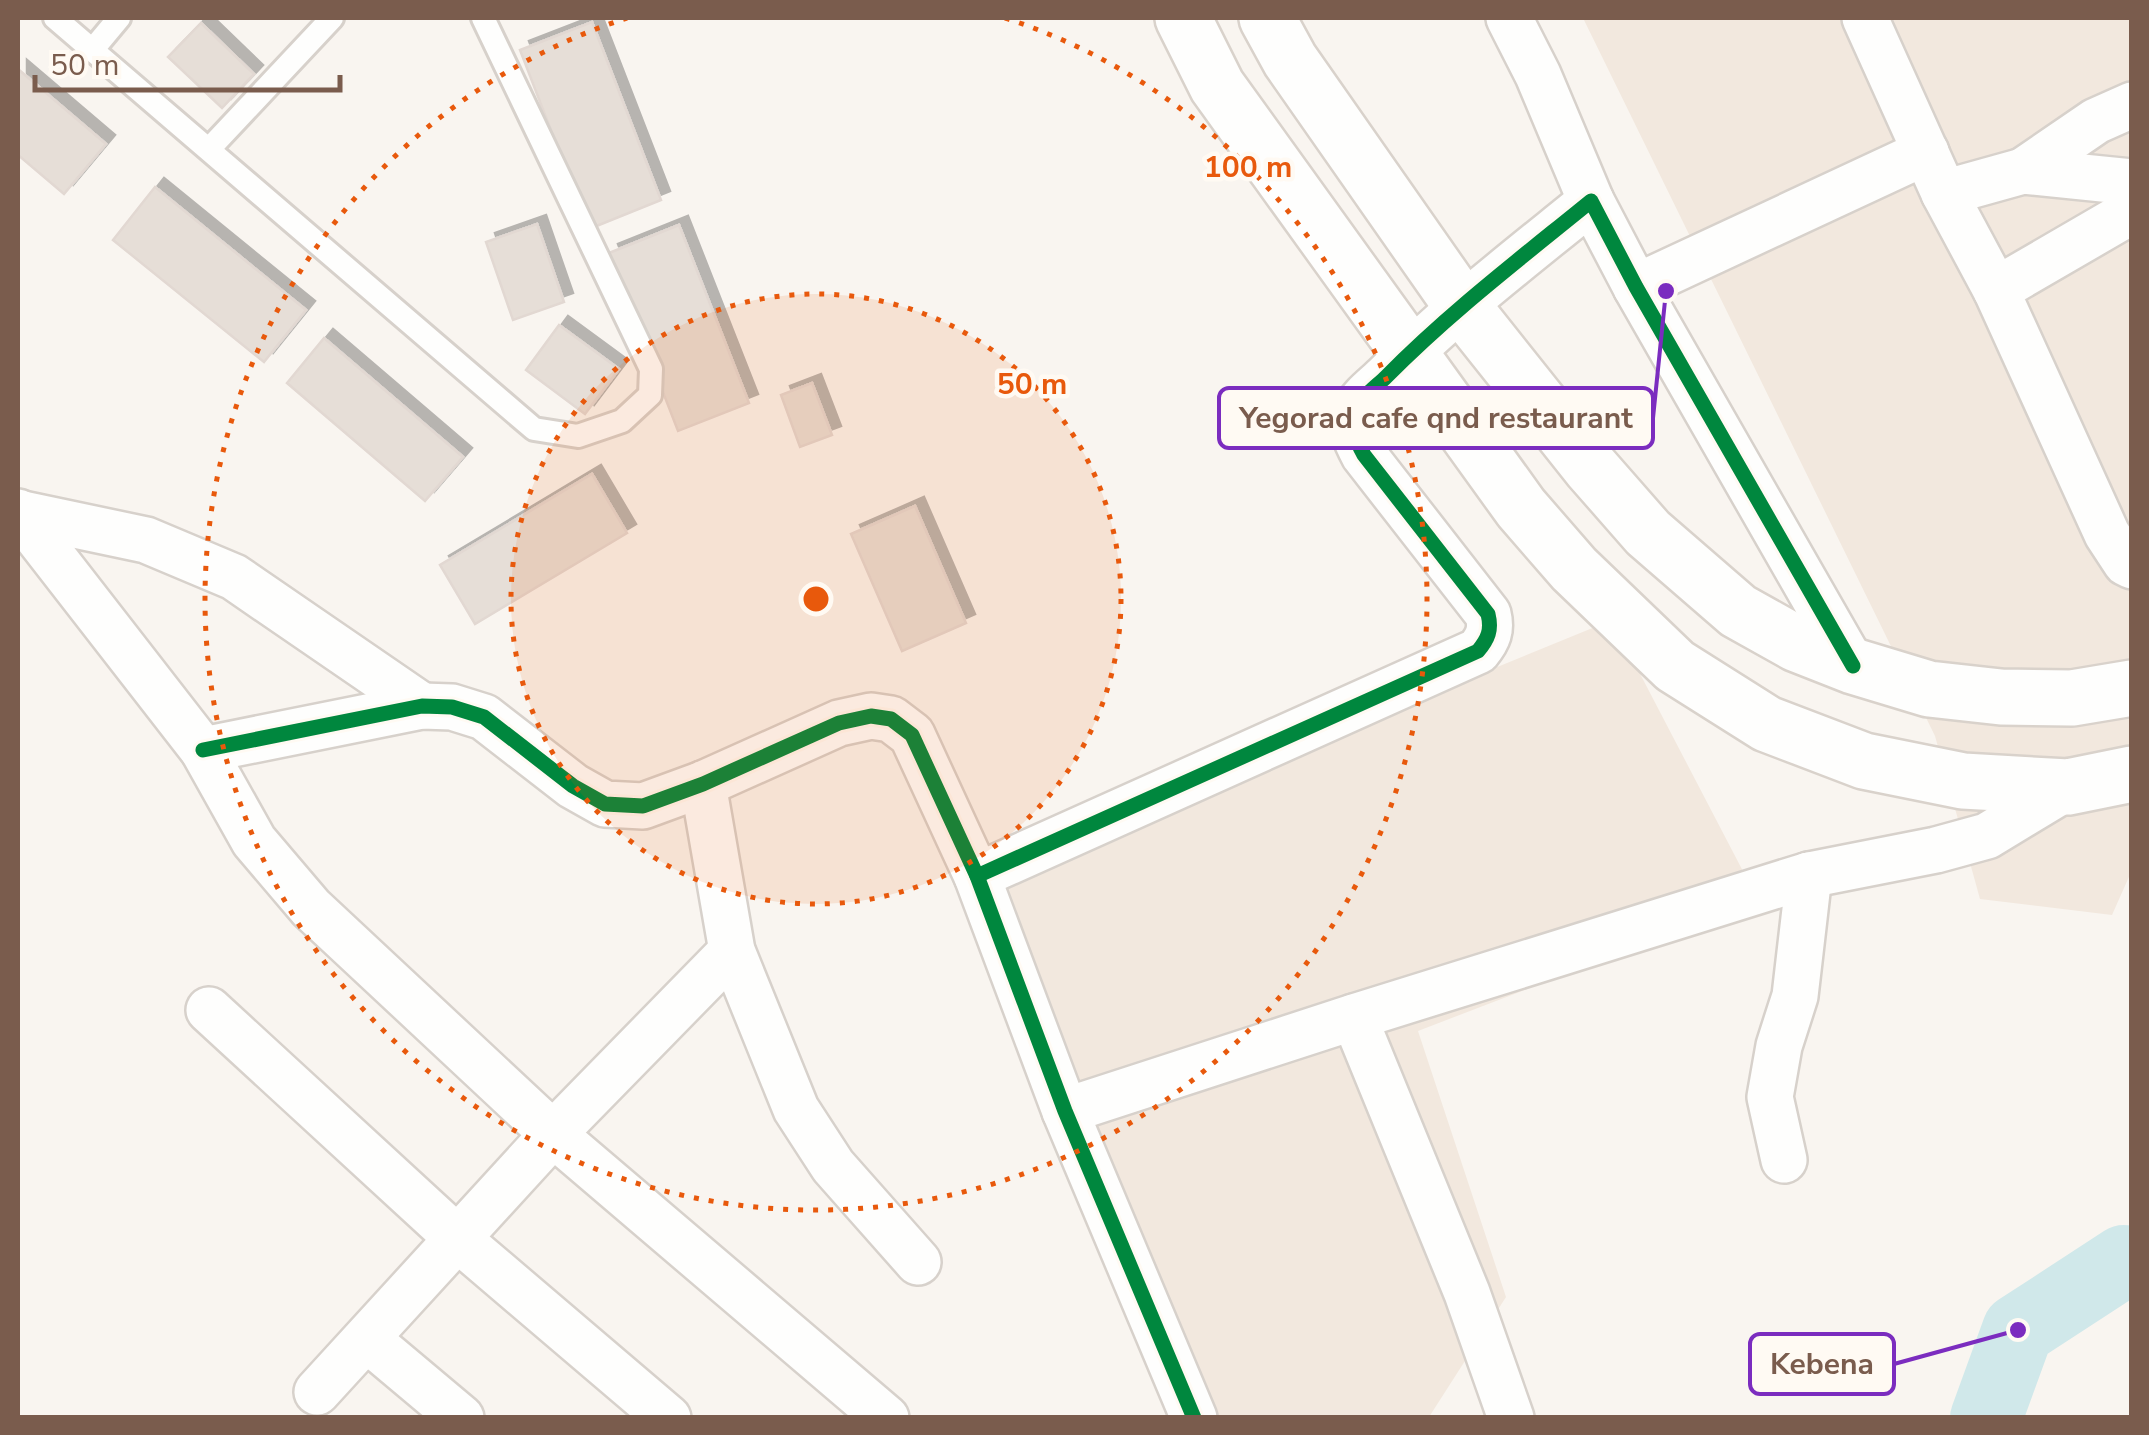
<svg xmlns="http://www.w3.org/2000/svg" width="2149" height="1435" viewBox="0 0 2149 1435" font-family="'Nunito Sans',sans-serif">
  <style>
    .residential { fill: #f2e8de }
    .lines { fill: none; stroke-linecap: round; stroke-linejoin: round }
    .river { stroke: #d0e8ea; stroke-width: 72 }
    .building { fill: #e6ded7; stroke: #e2d8d2; stroke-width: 2.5; filter: url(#shadow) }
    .lane-casing { stroke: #d7d1cb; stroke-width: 28 }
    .street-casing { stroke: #d7d1cb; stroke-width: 50 }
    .secondary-casing { stroke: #d9d2cb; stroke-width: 60 }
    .lane { stroke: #fefefd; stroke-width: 22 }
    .street { stroke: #fefefd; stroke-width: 45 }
    .secondary { stroke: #fefefd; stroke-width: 55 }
    .cycleway-casing { stroke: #fffaf3; stroke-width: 21 }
    .cycleway { stroke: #00873e; stroke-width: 15 }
    .ring { fill: none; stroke: #e8590c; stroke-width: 5; stroke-dasharray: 5 10 }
    .centre { fill: #e8590c; stroke: #fffaf3; stroke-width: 5 }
    .ring-label { font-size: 30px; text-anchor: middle; font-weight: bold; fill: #e8590c; stroke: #fffaf3; stroke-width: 9; stroke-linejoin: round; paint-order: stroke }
    .leader { fill: none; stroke: #7b2cbf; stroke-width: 4 }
    .callout-dot { fill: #7b2cbf; stroke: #fffaf3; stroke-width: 4 }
    .callout { fill: #fffaf3; stroke: #7b2cbf; stroke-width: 4 }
    .callout-label { font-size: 30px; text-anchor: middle; font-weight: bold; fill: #7a5c4d }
  </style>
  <defs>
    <filter id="shadow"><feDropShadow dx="9" dy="-9" stdDeviation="0" flood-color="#0004"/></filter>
  </defs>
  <rect width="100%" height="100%" fill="#f9f5f0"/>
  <!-- residential -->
  <g class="residential">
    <path d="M1583,18H2131L2132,870L2112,915L1980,899L1935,736Z"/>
    <path d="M1612,620L1758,900L1418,1031L1506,1297L1429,1417L1170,1418L988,875Z"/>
  </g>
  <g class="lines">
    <!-- river -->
    <path class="river" d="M1986,1418L2018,1330L2124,1261L2132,1263"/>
  </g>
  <!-- building -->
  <g class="building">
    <path d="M592,22L661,200L589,229L520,50Z"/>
    <path d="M201,23L254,74L222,108L168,57Z"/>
    <path d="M18,69L106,144L64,194L18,155Z"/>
    <path d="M155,187L306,310L264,362L113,240Z"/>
    <path d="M537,224L564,302L513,320L486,242Z"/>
    <path d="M679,225L749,403L678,431L609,253Z"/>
    <path d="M559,325L619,369L585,414L526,370Z"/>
    <path d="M324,338L463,457L425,501L287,383Z"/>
    <path d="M812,383L832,435L800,447L781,395Z"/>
    <path d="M592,474L627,533L475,624L440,565Z"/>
    <path d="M915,506L966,623L902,651L851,534Z"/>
  </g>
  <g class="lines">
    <!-- lane casing -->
    <g class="lane-casing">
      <g id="lane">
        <path d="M55,18L534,429L578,436L622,421L650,395L651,369L483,18"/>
        <path d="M94,48L119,18"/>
        <path d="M210,148L332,18"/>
      </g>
    </g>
    <!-- street casing -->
    <g class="street-casing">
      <g id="street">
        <path d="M1509,18L1538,75L1591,201"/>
        <path d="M1865,18L1944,193L2023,171L2132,182"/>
        <path d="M2023,171L2096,121L2132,105"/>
        <path d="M1944,193L1996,290"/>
        <path d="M2132,211L1996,290L2107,534L2126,563L2132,566"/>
        <path d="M1636,287L1926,152"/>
        <path d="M18,512L203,750L254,841L311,908L553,1134L886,1418"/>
        <path d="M18,513L146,540L234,577L422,706"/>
        <path d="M203,750L422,706L452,707L484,717L573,786L605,804L643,806L703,784L839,723L871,716L891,719L912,735L977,876L1065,1111L1194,1418"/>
        <path d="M703,784L732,951L796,1109L833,1166L918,1262"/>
        <path d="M977,876L1478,651C1488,639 1492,630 1488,614L1364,455C1357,442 1349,427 1355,411C1359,399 1377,386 1386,377C1449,313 1521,258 1591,201L1636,287L1853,666"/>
        <path d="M209,1010L458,1239L668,1418"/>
        <path d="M1354,1017L1467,1293L1511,1418"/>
        <path d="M1065,1111L1354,1017L1809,875L1936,850L1987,836L2068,787"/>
        <path d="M1784,1160L1770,1097L1779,1046L1795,996L1809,875"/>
        <path d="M367,1339L461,1418"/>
        <path d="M317,1392L553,1134L732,951"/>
      </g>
    </g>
    <!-- secondary casing -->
    <g class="secondary-casing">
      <g id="secondary">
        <path d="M1183,18L1217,86L1521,508L1574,569L1675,666L1767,724L1864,761L1963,781L2068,787L2132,774"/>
        <path d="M1267,18L1290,60L1462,306L1591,468L1648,533L1738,611L1797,644L1853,666L1929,689L2001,697L2072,698L2132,688"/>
      </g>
    </g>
    <!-- lane -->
    <use href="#lane" class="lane"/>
    <!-- street -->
    <use href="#street" class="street"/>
    <!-- secondary -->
    <use href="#secondary" class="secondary"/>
    <!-- cycleway casing -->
    <g class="cycleway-casing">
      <g id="cycleway">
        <path d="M203,750L422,706L452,707L484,717L573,786L605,804L643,806L703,784L839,723L871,716L891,719L912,735L977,876L1065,1111L1194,1418"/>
        <path d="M977,876L1478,651C1488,639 1492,630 1488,614L1364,455C1357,442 1349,427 1355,411C1359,399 1377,386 1386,377C1449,313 1521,258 1591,201L1636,287L1853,666"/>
      </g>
    </g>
    <!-- cycleway -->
    <use href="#cycleway" class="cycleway"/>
  </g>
  <!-- distance rings -->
  <circle cx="816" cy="599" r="305" fill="#e8590c" fill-opacity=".12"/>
  <g class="ring">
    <circle cx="816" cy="599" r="305"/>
    <path d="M1005 18A611 611 0 1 1 627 18"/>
  </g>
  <circle cx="816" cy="599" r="15" class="centre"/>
  <g class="ring-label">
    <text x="1248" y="177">100 m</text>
    <text x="1032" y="394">50 m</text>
  </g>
  <!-- callouts -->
  <path class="leader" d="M1666 291L1653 418M2018 1330L1894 1364"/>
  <g class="callout-dot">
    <circle cx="1666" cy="291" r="10"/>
    <circle cx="2018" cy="1330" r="10"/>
  </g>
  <g class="callout">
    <rect x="1219" y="388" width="434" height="60" rx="10"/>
    <rect x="1750" y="1334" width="144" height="60" rx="10"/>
  </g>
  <g class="callout-label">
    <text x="1436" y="428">Yegorad cafe qnd restaurant</text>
    <text x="1822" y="1374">Kebena</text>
  </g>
  <!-- border -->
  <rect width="2149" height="1435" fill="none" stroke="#7a5c4d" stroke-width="40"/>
  <!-- scale -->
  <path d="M35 75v15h305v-15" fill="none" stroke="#7a5c4d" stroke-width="5"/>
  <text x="50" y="75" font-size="30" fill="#7a5c4d" stroke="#fffaf3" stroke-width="8" paint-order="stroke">50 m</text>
</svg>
